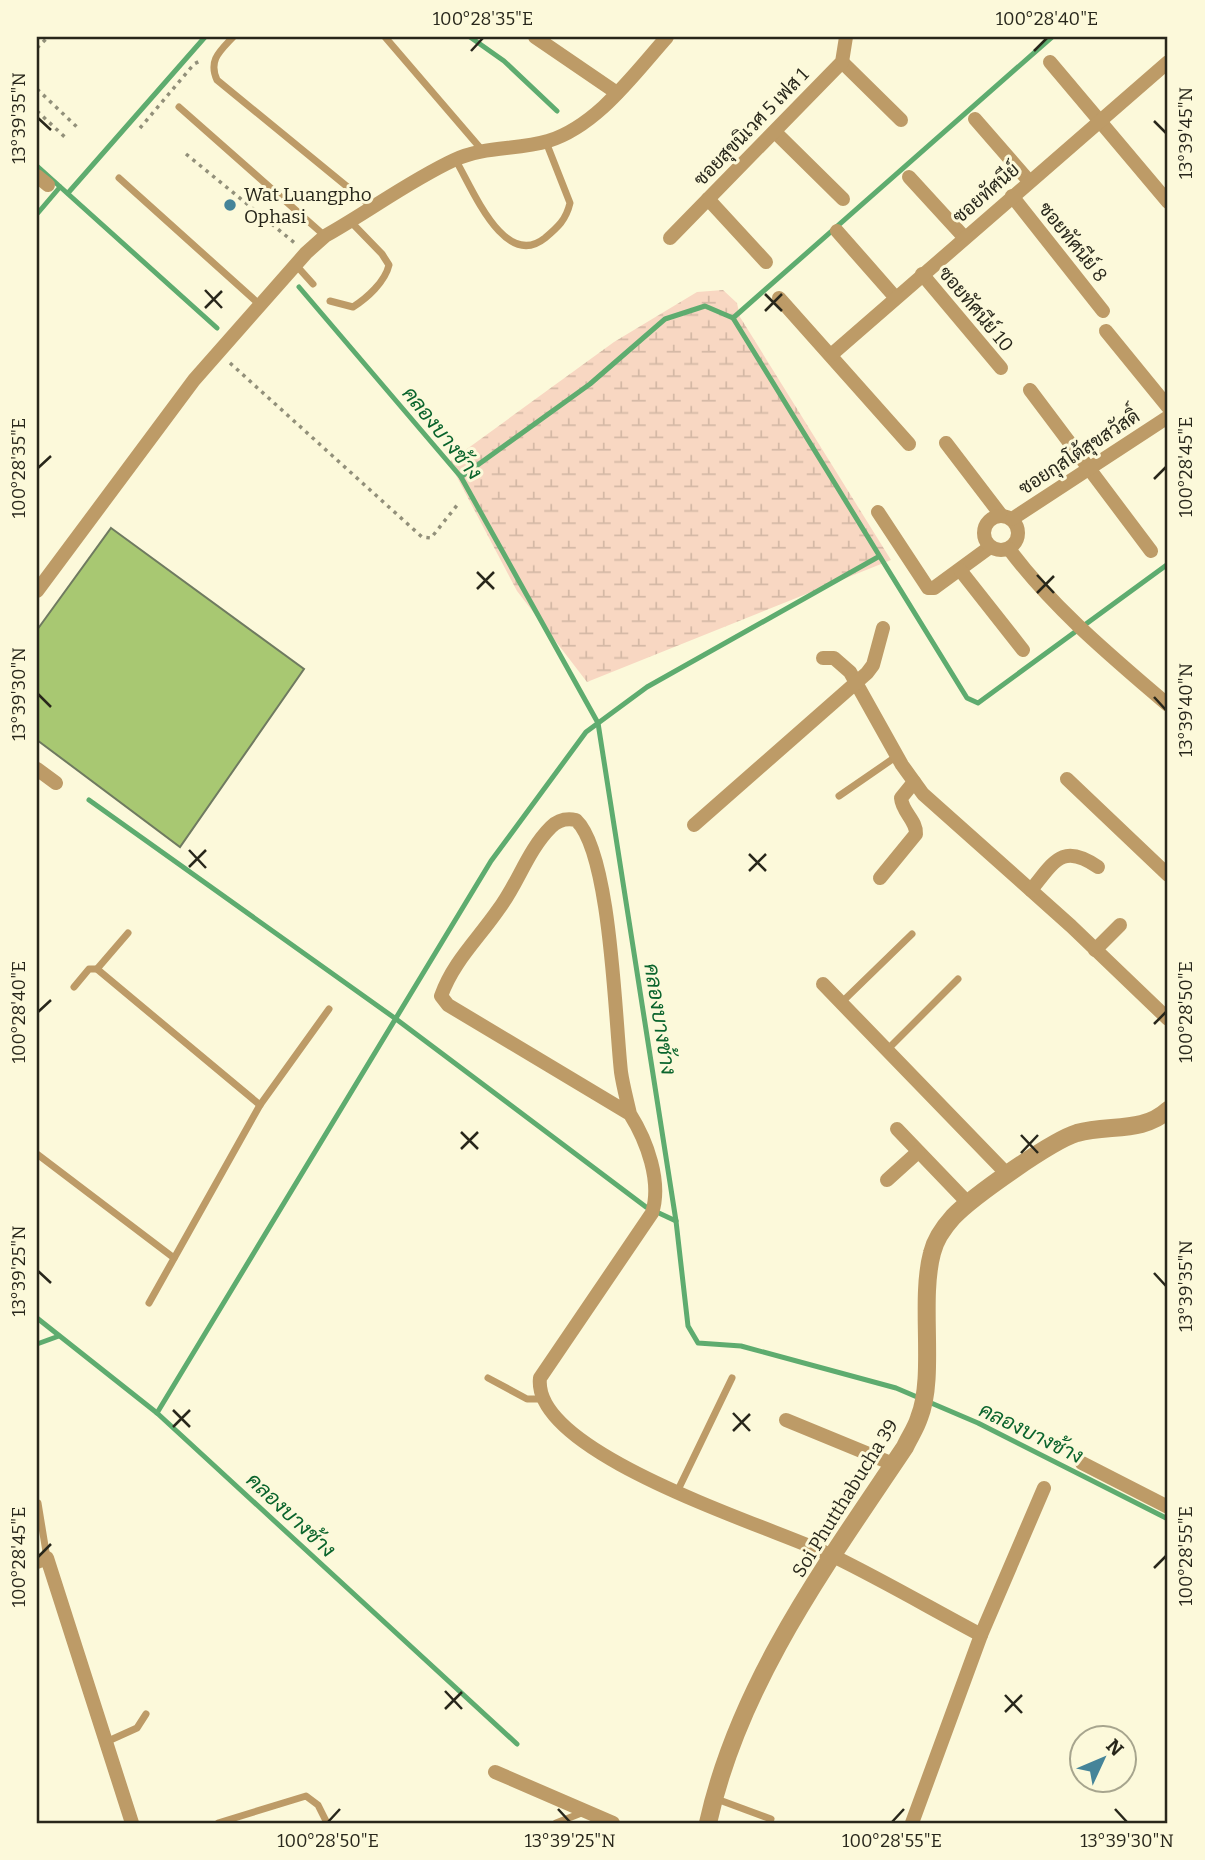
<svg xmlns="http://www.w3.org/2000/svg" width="1205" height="1860" viewBox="0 0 1205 1860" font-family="Bitter,Sarabun,serif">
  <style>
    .wetland { fill: url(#wetland-marsh) }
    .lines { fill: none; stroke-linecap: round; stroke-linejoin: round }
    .stream { stroke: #5eac6f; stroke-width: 5 }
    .building { fill: #a8c872; stroke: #6f7a60; stroke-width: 2 }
    .path { stroke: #92907a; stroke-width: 3.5; stroke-dasharray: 3.5 5; stroke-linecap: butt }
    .service { stroke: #bd9b67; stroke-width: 7 }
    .minor { stroke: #bd9b67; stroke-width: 14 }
    .tertiary { stroke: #bd9b67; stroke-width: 18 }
    .ticks { fill: none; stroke: #28271b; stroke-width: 2.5 }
    .poi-dot { fill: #458499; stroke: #fcf9da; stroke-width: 2.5 }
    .labels { text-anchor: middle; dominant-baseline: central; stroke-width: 6; stroke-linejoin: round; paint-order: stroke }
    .street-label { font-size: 19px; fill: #28271b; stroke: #fcf9da }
    .poi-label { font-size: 19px; fill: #28271b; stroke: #fcf9da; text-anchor: start }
    .water-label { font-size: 21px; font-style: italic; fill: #0a642c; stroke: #fcf9da }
    .neatline { fill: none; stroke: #28271b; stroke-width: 2.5 }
    .ticks-label { font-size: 18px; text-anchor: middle; fill: #28271b }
  </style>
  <defs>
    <pattern id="wetland-marsh" width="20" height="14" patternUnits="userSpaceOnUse" patternTransform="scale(1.75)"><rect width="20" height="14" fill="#f8d7c2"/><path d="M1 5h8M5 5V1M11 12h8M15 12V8" fill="none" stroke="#d5b9a6"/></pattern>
  </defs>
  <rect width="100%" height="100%" fill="#fcf9da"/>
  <!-- wetland -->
  <path class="wetland" d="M723,290L737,303L740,317L891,560L587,682L517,591L449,462L614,342L697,292Z"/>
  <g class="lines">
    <!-- stream -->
    <g class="stream">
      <path d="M470,37L504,61L557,111"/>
      <path d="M37,166L217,328"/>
      <path d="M68,193L205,37"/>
      <path d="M37,214L60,187"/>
      <path d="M299,287L461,477L598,723L676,1221L688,1326L698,1343L741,1346L896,1388L978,1423L1168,1519"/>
      <path d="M733,318L967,698L978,703L1168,564"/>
      <path d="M461,477L590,384L665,319L705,306L733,318L1052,37"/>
      <path d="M89,800L396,1019L646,1207L676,1221"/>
      <path d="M37,1318L157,1413L517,1744"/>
      <path d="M37,1344L59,1336"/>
      <path d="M157,1413L491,861L586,732L647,687L878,557"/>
    </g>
  </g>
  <!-- building -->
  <path class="building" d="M111,528L304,669L180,847L37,740V630Z"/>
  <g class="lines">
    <!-- path -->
    <g class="path">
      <path d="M37,48L48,37"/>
      <path d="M37,89L78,128"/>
      <path d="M37,111L68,140"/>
      <path d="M140,128L194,64L202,60"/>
      <path d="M186,154L296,244"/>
      <path d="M230,363L422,537L431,538L458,504"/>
    </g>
    <!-- service -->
    <g class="service">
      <path d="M233,37C220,51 208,60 217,80L372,207"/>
      <path d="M385,37L482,150"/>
      <path d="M179,107L325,236"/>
      <path d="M455,159C472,187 504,271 545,238C558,227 566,220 570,203L546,142"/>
      <path d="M119,178L259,304"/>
      <path d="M295,264L313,284"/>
      <path d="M330,301L353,307C367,298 385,282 389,265L382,254L351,222"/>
      <path d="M839,796L897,756"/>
      <path d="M97,969L128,933"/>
      <path d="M74,987L89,969H97L260,1105"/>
      <path d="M841,1003L912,934"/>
      <path d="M887,1050L958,979"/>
      <path d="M37,1154L174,1258"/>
      <path d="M149,1303L260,1105L329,1009"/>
      <path d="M488,1378L527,1399H542"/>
      <path d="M677,1492L732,1378"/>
      <path d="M38,1503L47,1558"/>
      <path d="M106,1742L137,1728L146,1714"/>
      <path d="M714,1798L771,1819"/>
      <path d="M218,1823L306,1796L318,1805L327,1823"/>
      <path d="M556,1823L584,1812"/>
    </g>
    <!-- minor -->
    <g class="minor">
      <path d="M535,37L617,93"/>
      <path d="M842,62L901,120"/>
      <path d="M1050,62L1168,202"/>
      <path d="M975,119L1029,181"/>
      <path d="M775,132L843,199"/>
      <path d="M37,176L48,185"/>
      <path d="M909,177L964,237"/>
      <path d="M1012,196L1103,311"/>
      <path d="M708,199L766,262"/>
      <path d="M837,231L895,297"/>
      <path d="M670,238L842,62L846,37"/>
      <path d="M922,274L1001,368"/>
      <path d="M779,298L909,444"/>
      <path d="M1106,331L1168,407"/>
      <path d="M831,355L1168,62"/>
      <path d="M1030,390L1151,551"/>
      <path d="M946,443L1001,515"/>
      <path d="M878,512L928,588H934L990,547"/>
      <circle cx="1001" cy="533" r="17"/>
      <path d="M1012,519L1168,417"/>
      <path d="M1009,549C1054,609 1111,656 1168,705"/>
      <path d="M960,570L1023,650"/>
      <path d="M37,591L194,380L306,253L325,236C368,212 409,181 454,160C484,146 517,150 548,141C597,126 634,74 667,37"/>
      <path d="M823,658H834L850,672L902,765L923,794L1071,926L1168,1019"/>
      <path d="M37,769L56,783"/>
      <path d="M1067,779L1168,875"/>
      <path d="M694,825L867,673L873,665L883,628"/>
      <path d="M880,878L916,834C917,821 902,812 901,798L914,782"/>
      <path d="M1031,890C1054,862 1062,842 1098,867"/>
      <path d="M1095,950L1120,925"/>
      <path d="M823,984L1008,1175"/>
      <path d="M630,1114C627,1100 623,1086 621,1072C615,1019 611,853 576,820C566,818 558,820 551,827C527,851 518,884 498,910C478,939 453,962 441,996L448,1005L630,1114C647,1141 662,1182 652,1213L540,1378C531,1455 776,1528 835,1557C884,1581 932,1609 981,1635"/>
      <path d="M897,1129L969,1204"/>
      <path d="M887,1180L918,1152"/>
      <path d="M786,1420L893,1464"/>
      <path d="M1082,1463L1168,1507"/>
      <path d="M37,1562L47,1558L132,1823"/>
      <path d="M495,1772L613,1823"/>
      <path d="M912,1823L981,1635L1044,1488"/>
    </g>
    <!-- tertiary -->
    <path class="tertiary" d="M708,1823C739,1683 826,1565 905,1447C909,1438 916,1428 919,1418C936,1376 919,1302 932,1253C935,1240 944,1227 953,1217C972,1197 1051,1141 1077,1133C1109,1124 1143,1133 1168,1110"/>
  </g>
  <!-- ticks -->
  <path class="ticks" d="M471,51L483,38M1034,51L1047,38M38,118L51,130M1154,121L1166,133M205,290L222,308M765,294L782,311M205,308L222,291M765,311L782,294M38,468L51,456M1154,479L1166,467M477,572L494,589M1037,575L1054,593M477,589L494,572M1037,593L1054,576M38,694L51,707M1154,697L1166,710M189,850L206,868M749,854L766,871M189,867L206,850M749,871L766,854M38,1012L51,1000M1154,1024L1166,1012M461,1132L478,1149M1021,1135L1038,1153M461,1149L478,1132M1021,1153L1038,1135M38,1271L51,1283M1154,1273L1166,1286M173,1410L190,1427M733,1413L750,1431M173,1427L190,1410M733,1431L750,1414M38,1557L51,1544M1154,1568L1166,1556M445,1691L462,1709M1005,1695L1022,1713M445,1709L462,1692M1005,1712L1022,1695M558,1809L570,1822M1115,1809L1127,1822M328,1822L340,1809M892,1822L904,1809"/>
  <!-- markers -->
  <circle class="poi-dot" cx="230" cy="205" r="7"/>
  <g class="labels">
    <!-- street labels -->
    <g class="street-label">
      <text transform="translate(751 127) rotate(-46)">ซอยสุขนิเวศ 5 เฟส 1</text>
      <text transform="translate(986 193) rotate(-41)">ซอยทัศนีย์</text>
      <text transform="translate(1073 242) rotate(51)">ซอยทัศนีย์ 8</text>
      <text transform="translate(976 309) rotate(50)">ซอยทัศนีย์ 10</text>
      <text transform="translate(1079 452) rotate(-33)">ซอยกุสโต้สุขสวัสดิ์</text>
      <text transform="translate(845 1498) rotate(-58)">Soi Phutthabucha 39</text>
    </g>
    <!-- poi labels -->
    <g class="poi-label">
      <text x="244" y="194">Wat Luangpho<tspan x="244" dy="22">Ophasi</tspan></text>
    </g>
    <!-- water labels -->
    <g class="water-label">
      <text transform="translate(442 433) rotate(51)">คลองบางช้าง</text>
      <text transform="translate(660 1019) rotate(81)">คลองบางช้าง</text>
      <text transform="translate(1031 1433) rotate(26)">คลองบางช้าง</text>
      <text transform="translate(291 1515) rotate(43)">คลองบางช้าง</text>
    </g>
  </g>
  <!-- border -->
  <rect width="1205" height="1860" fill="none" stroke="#fcf9da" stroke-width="77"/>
  <!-- north arrow -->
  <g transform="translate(1103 1759) rotate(46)"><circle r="33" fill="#fcf9da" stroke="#a7a58e" stroke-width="2"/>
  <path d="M0-5L12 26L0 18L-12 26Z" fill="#458499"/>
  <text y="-10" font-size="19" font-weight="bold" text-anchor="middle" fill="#28271b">N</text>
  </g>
  <rect x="38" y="38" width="1128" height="1784" class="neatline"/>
  <g class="ticks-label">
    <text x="483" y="25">100°28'35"E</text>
    <text x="1047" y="25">100°28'40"E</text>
    <text transform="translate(19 118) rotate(-90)" y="6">13°39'35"N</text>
    <text transform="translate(1186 133) rotate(-90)" y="6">13°39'45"N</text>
    <text transform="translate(1186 467) rotate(-90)" y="6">100°28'45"E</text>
    <text transform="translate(19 468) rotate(-90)" y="6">100°28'35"E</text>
    <text transform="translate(19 694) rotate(-90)" y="6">13°39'30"N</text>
    <text transform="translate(1186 710) rotate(-90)" y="6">13°39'40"N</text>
    <text transform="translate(1186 1012) rotate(-90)" y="6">100°28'50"E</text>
    <text transform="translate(19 1012) rotate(-90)" y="6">100°28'40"E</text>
    <text transform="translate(19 1271) rotate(-90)" y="6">13°39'25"N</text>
    <text transform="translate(1186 1286) rotate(-90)" y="6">13°39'35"N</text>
    <text transform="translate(1186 1556) rotate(-90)" y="6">100°28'55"E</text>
    <text transform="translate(19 1557) rotate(-90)" y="6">100°28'45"E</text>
    <text x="328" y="1847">100°28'50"E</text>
    <text x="570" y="1847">13°39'25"N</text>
    <text x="892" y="1847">100°28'55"E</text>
    <text x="1127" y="1847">13°39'30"N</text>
  </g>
</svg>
